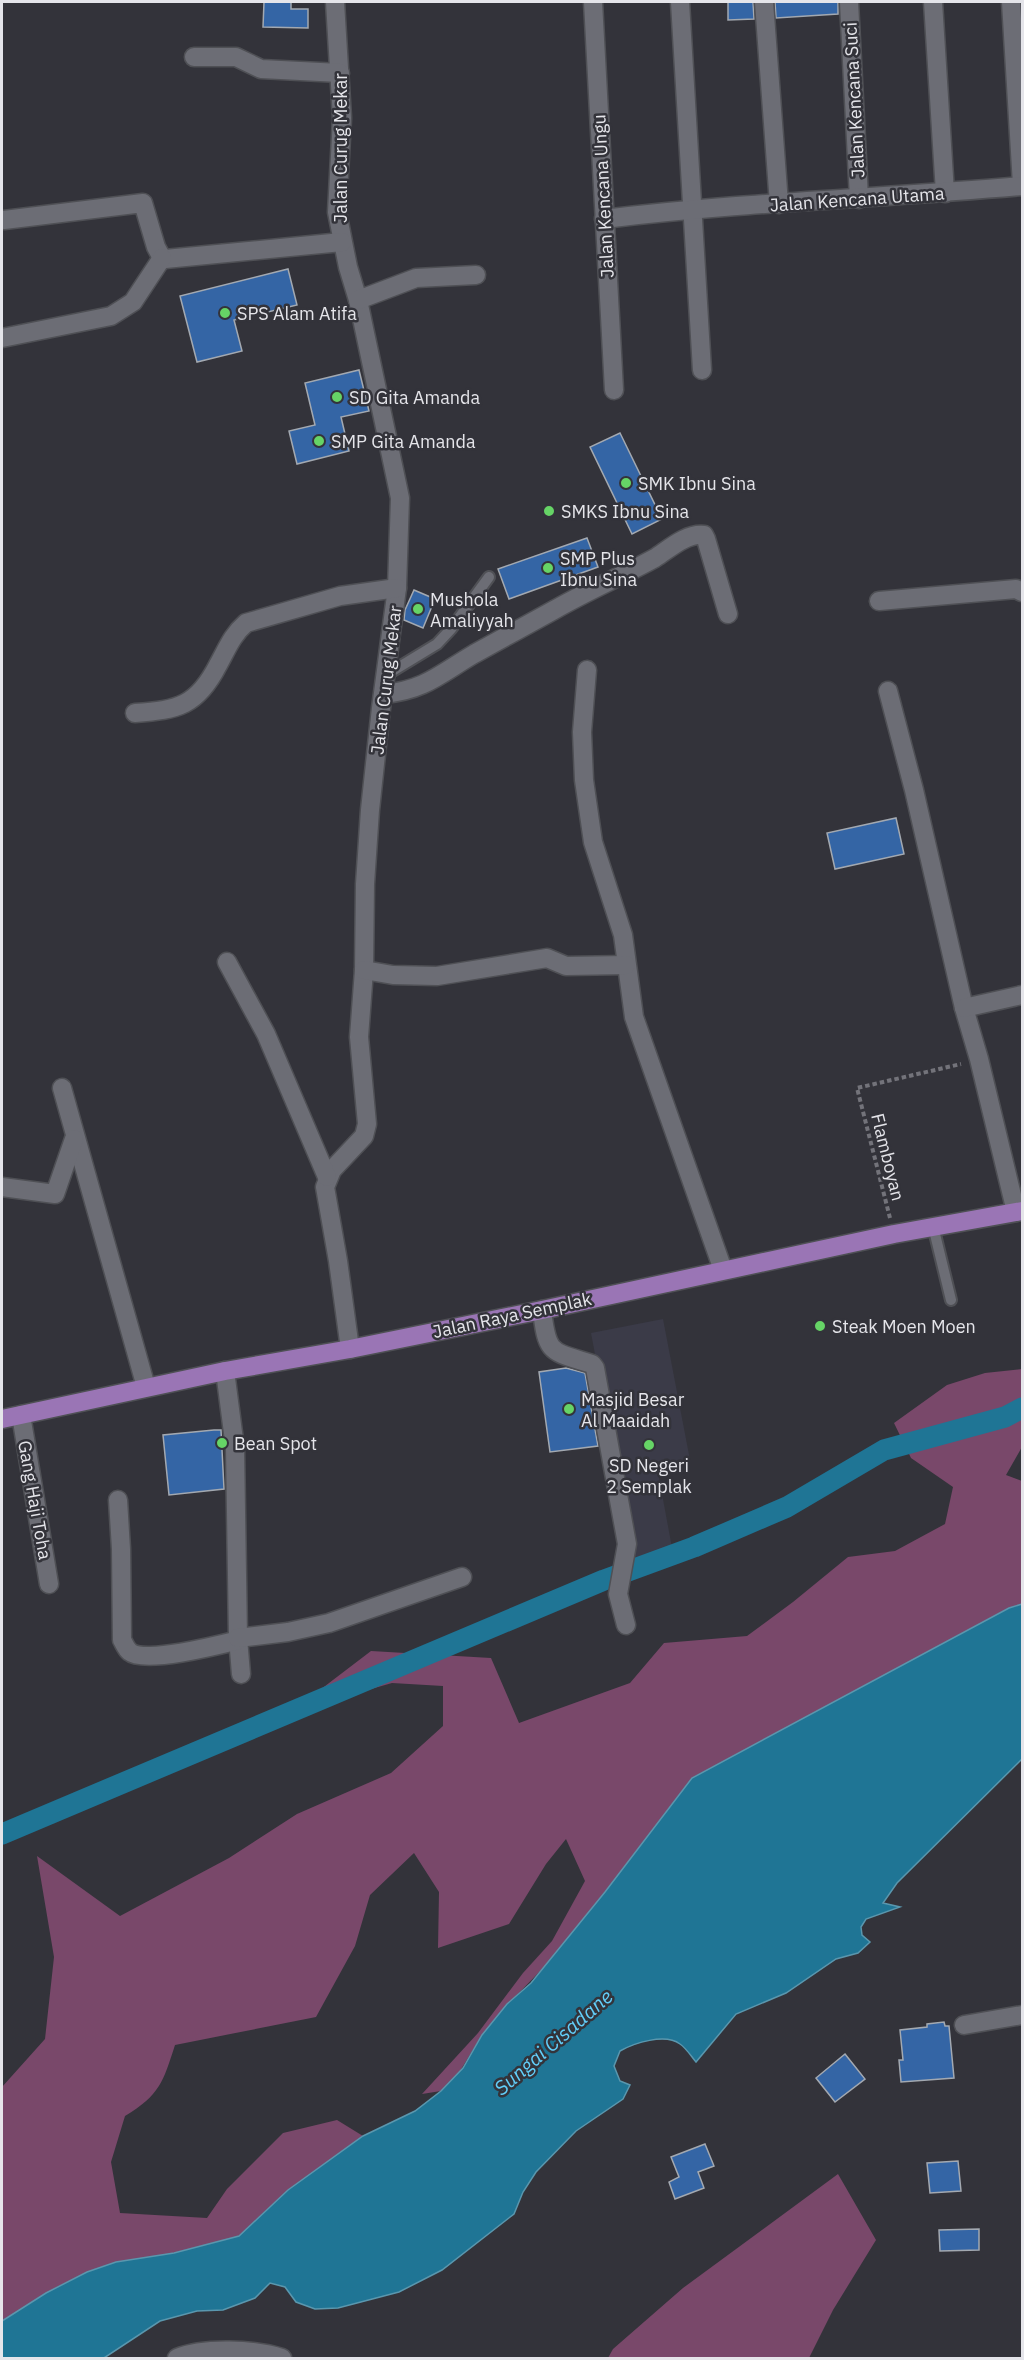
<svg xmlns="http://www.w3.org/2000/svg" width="1024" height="2360" viewBox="0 0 1024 2360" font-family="'IBM Plex Sans',sans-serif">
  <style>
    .built { fill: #3b3b48 }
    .green { fill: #79486a }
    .water { fill: #1f7595; stroke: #5a97ae; stroke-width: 1.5 }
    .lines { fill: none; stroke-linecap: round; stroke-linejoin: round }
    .canal { stroke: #1f7595; stroke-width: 21 }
    .building { fill: #3465a5; stroke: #a3a9b1; stroke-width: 1.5 }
    .service-casing { stroke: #4f5055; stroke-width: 14 }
    .minor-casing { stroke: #4f5055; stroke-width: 21 }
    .primary-casing { stroke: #4f5055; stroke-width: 21 }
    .path { stroke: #73737a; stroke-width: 4; stroke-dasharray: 4.5 3; stroke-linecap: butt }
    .service { stroke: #6c6d75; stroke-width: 10 }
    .minor { stroke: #6c6d75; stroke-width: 18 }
    .primary { stroke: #9a75b5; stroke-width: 18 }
    .poi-dot { fill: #66d466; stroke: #33333a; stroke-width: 2 }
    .labels { text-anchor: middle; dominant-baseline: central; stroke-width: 5; stroke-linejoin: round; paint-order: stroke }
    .street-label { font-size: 18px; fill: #e5e5ea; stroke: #33333a }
    .poi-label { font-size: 18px; fill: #e5e5ea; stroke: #33333a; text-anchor: start }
    .water-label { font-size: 20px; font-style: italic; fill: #62cef9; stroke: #33333a }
  </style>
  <rect width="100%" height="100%" fill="#33333a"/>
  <!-- built -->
  <path class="built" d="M663,1319L690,1460L657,1467L673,1553L634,1561L591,1333Z"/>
  <!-- green -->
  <g class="green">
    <path d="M1022,1369V1447L1006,1475L1022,1481V1604L1009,1608L692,1778L593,1908L546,1965L511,2001L482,2035L460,2071L441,2091L422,2094L478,2033L523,1973L552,1941L585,1881L566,1839L546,1864L509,1924L438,1948L439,1892L414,1853L370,1895L355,1946L316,2017L175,2045C163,2082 160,2095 125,2116L111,2162L120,2213L207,2218L227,2189L283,2133L337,2120L363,2136L276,2201L239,2236L174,2253L119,2262L87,2272L46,2293L2,2321V2087L45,2039L54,1957L37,1856L120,1916L229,1858L297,1814L391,1773L443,1726V1686L392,1683L291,1712L371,1651L491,1658L519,1723L630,1683L664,1643L747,1636L793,1602L848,1557L895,1551L945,1524L953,1487L911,1458L894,1423L947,1385L985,1373Z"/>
    <path d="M838,2174L876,2240L833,2310L809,2358H608L613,2349L683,2288Z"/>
  </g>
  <!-- water -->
  <path class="water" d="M1022,1604V1759L897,1883L883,1903L900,1907L866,1919L861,1927L862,1935L870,1942L858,1953L836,1959L786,1993L736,2014L696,2062C691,2056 686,2048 680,2044C665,2033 634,2043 620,2051L614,2066L620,2081L630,2085L623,2099L576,2131L536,2172L523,2192L514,2214L442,2270L399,2292L338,2308L315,2309L296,2302L285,2287L270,2283L255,2298L223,2310L197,2311L160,2321L104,2358H2V2321L46,2293L87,2272L116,2262L174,2253L239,2236L288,2190L363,2136L415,2111L441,2091L463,2068L482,2035L507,2004L531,1983L605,1892L692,1778L1009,1608Z"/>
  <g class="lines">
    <!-- canal -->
    <path class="canal" d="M2,1834L604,1580L694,1547L787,1507L884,1450L1005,1417L1022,1408"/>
  </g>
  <!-- building -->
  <g class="building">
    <path d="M264,2H291V9H308V28L263,27Z"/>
    <path d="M728,2H753L754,19L728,20Z"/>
    <path d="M775,2H838V14L776,18Z"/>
    <path d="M288,269L297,305L234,320L242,351L197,362L180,296Z"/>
    <path d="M359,370L369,411L341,417L349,451L297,464L289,431L315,425L305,383Z"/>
    <path d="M620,433L662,519L632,534L590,447Z"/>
    <path d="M587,538L598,567L509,599L498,569Z"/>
    <path d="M414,590L435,599L423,628L404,620L405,610Z"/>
    <path d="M896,818L904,854L835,869L827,833Z"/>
    <path d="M566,1368L585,1373L598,1446L550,1452L539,1372Z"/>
    <path d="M214,1430H221L224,1489L169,1495L163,1435Z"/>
    <path d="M944,2022L945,2026H949L954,2078L901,2082L899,2060H903L900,2030L927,2027V2024Z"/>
    <path d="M845,2054L865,2079L835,2102L816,2078Z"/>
    <path d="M705,2144L714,2166L698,2172L704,2188L675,2199L669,2182L679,2177L671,2157Z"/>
    <path d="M958,2161L961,2191L930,2193L927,2163Z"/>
    <path d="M979,2229V2250L940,2251L939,2230Z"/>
  </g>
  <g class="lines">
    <!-- service casing -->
    <g class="service-casing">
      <g id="service">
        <path d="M386,675L437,644L451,629L489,577"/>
        <path d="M933,1226L951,1300"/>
      </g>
    </g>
    <!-- minor casing -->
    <g class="minor-casing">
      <g id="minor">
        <path d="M335,2L342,118L337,212L348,267L358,300L400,498L397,588L381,708L370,810L365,884L364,970L359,1037L367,1124L364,1136L332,1170L325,1187L338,1261L350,1349"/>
        <path d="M593,2L614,390"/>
        <path d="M680,2L702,370"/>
        <path d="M764,2L779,204"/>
        <path d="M849,2L859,199"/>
        <path d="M933,2L945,193"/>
        <path d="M1011,2L1022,185"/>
        <path d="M194,57H236L261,69L340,73"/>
        <path d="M604,219C743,202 883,198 1022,186"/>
        <path d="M4,220L143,203L156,247L162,258L165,259L342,242"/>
        <path d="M358,300L416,278L476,275"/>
        <path d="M2,338L111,316L133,302L162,258"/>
        <path d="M879,601L1016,589L1022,592"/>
        <path d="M587,670L582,732L584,780L593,842L623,935L634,1017L723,1270"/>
        <path d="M888,691L914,790L964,1008L979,1059L1016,1212"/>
        <path d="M384,694C425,690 440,674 474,654C501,639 527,625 554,610C587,591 622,576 655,558C669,549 686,533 704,535L706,539L728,614"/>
        <path d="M135,713C178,710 197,706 218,665C227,649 232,635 246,623L340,596L397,588"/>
        <path d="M227,962L266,1034L327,1177"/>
        <path d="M364,970L393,975L437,976L547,958L566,966L626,965"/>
        <path d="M964,1008L1022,995"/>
        <path d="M62,1088L146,1387"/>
        <path d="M2,1187L55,1194L74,1139"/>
        <path d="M542,1310C547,1355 551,1351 592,1364L595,1368L627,1544L618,1594L626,1625"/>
        <path d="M225,1371L235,1448L238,1638L241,1674"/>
        <path d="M21,1415L49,1584"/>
        <path d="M118,1500L121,1549L122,1640C124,1643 126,1649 130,1652C144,1664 219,1645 239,1640"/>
        <path d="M238,1638L288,1632L329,1623L462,1577"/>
        <path d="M964,2025L1022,2015"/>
        <path d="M177,2358C204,2347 254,2349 282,2358"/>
      </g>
    </g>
    <!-- primary casing -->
    <g class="primary-casing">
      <path id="primary" d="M2,1419L225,1371L350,1349L542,1310L894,1234L1022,1211"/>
    </g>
    <!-- path -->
    <path class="path" d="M890,1218L857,1088L961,1064"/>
    <!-- service -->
    <use href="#service" class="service"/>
    <!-- minor -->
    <use href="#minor" class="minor"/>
    <!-- primary -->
    <use href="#primary" class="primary"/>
  </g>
  <!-- markers -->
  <g class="poi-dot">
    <circle cx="225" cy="313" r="6"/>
    <circle cx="337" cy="397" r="6"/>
    <circle cx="319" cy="441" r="6"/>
    <circle cx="626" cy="483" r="6"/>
    <circle cx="549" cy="511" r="6"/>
    <circle cx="548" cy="568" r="6"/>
    <circle cx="418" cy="609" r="6"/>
    <circle cx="820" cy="1326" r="6"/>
    <circle cx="569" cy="1409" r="6"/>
    <circle cx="222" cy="1443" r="6"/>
    <circle cx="649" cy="1445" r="6"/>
  </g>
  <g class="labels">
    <!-- street labels -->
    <g class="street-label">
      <text transform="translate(854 100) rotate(-93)">Jalan Kencana Suci</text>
      <text transform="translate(340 148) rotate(-90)">Jalan Curug Mekar</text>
      <text transform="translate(603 196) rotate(-93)">Jalan Kencana Ungu</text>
      <text transform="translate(857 199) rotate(-4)">Jalan Kencana Utama</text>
      <text transform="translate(386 680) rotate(-83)">Jalan Curug Mekar</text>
      <text transform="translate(888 1157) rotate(76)">Flamboyan</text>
      <text transform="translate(512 1315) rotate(-12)">Jalan Raya Semplak</text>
      <text transform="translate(35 1500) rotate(80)">Gang Haji Toha</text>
    </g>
    <!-- poi labels -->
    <g class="poi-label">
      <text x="237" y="313">SPS Alam Atifa</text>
      <text x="349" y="397">SD Gita Amanda</text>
      <text x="331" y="441">SMP Gita Amanda</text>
      <text x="638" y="483">SMK Ibnu Sina</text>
      <text x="561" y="511">SMKS Ibnu Sina</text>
      <text x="560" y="558">SMP Plus<tspan x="560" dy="21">Ibnu Sina</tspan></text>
      <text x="430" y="599">Mushola<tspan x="430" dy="21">Amaliyyah</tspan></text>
      <text x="832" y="1326">Steak Moen Moen</text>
      <text x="581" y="1399">Masjid Besar<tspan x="581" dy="21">Al Maaidah</tspan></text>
      <text x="234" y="1443">Bean Spot</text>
      <text x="649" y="1465" text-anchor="middle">SD Negeri<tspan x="649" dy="21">2 Semplak</tspan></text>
    </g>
    <!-- water labels -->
    <g class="water-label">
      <text transform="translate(553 2042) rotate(-41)">Sungai Cisadane</text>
    </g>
  </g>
  <!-- border -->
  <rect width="1024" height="2360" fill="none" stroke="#e5e5ea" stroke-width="6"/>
</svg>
